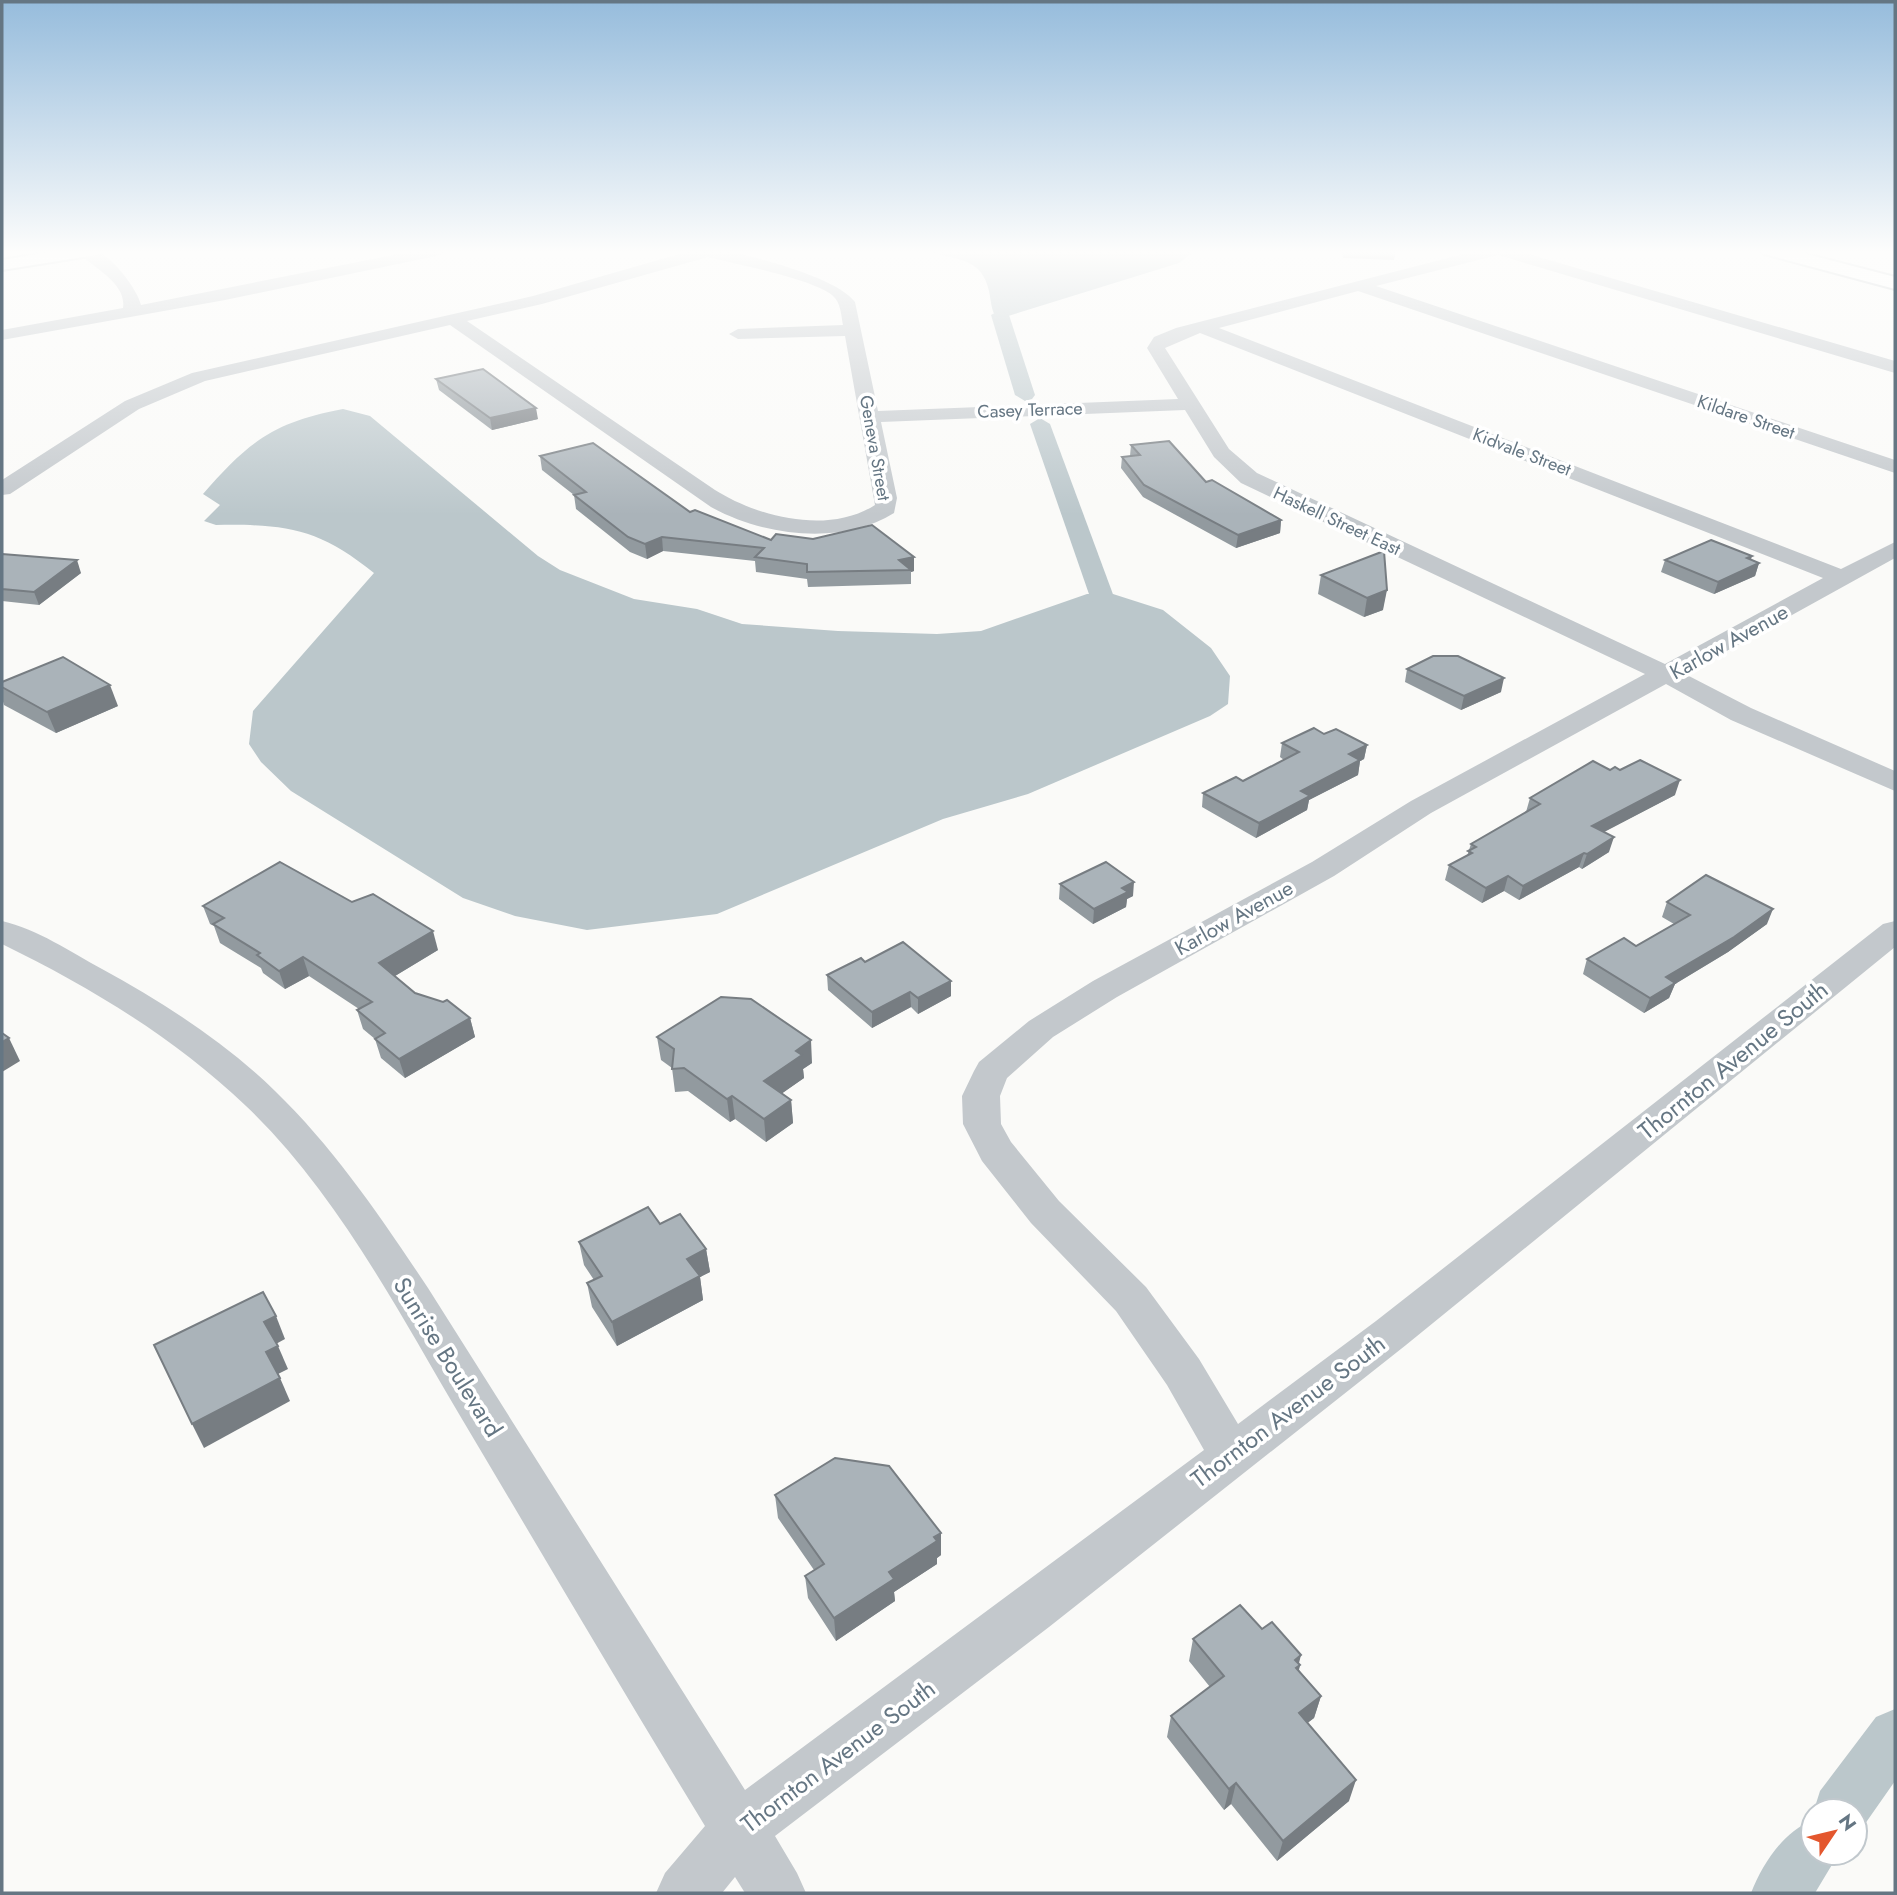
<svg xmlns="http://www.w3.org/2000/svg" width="1897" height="1895" viewBox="0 0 1897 1895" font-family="Jost,sans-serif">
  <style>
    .water { fill: #bbc7cb }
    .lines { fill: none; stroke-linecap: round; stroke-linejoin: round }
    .canal { fill: #bbc7cb; fill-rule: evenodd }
    .secondary-casing { stroke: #b3babf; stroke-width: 4 }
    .street { fill: #c3c8cc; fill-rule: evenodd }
    .secondary { fill: #fff; fill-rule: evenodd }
    .wall { fill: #929a9f }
    .shaded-wall { fill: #777d82 }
    .building { fill: #aab3b9; stroke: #777d82; stroke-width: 2 }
    .labels { text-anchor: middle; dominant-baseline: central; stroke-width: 7; stroke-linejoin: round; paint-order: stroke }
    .far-street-label { font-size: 18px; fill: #657683; stroke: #fff }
    .street-label { font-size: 21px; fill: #657683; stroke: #fff }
    .near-street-label { font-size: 24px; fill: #657683; stroke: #fff }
  </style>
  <rect width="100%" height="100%" fill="#fafaf8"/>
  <!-- water -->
  <g class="water">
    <path d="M927,250H1196L1179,263L1005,317H996C991,310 991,300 989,291C981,255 955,262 927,250Z"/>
    <path d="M343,409L370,416L538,556L560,570L634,599L697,609L742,624L838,631L937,634L981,631L1087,594H1113L1163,610L1211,648L1230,676L1228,704L1210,716L1028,794L943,819L717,914L587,930L515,916L463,898L291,791L261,762L249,744L253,711L374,573C318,528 286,524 216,525L204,521L220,505L203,494C249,441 274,422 343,409Z"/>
  </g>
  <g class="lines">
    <!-- canal -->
    <g class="canal">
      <path d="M1000,310L1009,315L1035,395L1032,399L1025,401L1015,395L991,315Z"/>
      <path d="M1040,418L1050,424L1114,597L1111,602H1093L1090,597L1030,424Z"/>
      <path d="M1895,1709V1781L1860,1831L1855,1832V1811L1813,1813L1820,1791L1876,1717Z"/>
      <path d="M1813,1820V1853H1839L1815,1893H1751C1763,1863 1783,1832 1813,1820Z"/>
    </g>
    <!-- secondary casing -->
    <g class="secondary-casing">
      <g id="secondary">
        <path d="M61,250H105L96,255L2,270V260Z"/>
        <path d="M1761,250H1791L1895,277V289L1764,254Z"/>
      </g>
    </g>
    <!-- street -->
    <g class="street">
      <path d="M76,250C81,250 89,249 94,250C111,255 137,288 141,305L418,250H449L441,255L225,300L2,340V330L123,308C127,282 91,267 76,250Z"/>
      <path d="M693,250C702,250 712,249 721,250C750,255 837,277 855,302L878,411L1178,399L1147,348L1154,337L1176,328L1479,250H1515L1895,361V373L1498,255L1376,286L1895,460V473L1358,291L1219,328L1841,569L1895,542V558L1685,674L1751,708L1895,771V791L1731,720L1666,684L1431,813L1334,876L1117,997L1053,1037L1007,1078L1000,1096L1001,1124L1011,1142L1059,1201L1146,1287L1199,1359L1238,1424L1376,1321L1883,924L1895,921V947L1406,1345L1049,1627L775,1836L797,1873L806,1893H745L735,1877L722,1893H656L665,1873L705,1826C622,1690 541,1552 459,1414C397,1309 336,1192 246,1106C175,1038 90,987 2,944V921C37,929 71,952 102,969C164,1003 225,1042 275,1091C335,1149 382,1219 428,1288L745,1790L1204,1450L1167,1385L1116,1311L1031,1223L982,1161L963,1124L962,1096L974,1071L979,1062L1029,1021L1093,981L1312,862L1411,801L1645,674L1241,483L1214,457L1185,410L881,422L897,498L894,513C842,546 763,536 711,507L450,325L205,381L139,409L10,494L2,495V480L125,401L192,373L533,296ZM708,257C739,265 809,278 832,295C841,302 841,315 843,325L738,329L729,334L738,339L845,336L875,505C828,535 758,517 715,490L467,321L542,304ZM1200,333L1823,578L1665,664L1257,473L1229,449L1165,348Z"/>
    </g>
    <!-- secondary -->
    <use href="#secondary" class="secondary"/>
  </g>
  <!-- wall -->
  <g class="wall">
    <path d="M1342,250H1396V251L1394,260L1343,258Z"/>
    <path d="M436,379L538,419L492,430L439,390Z"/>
    <path d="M1131,445L1281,520L1280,533L1236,548L1143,497L1121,468L1122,457L1130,456Z"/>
    <path d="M540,456L690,512L771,540L813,539L872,525L914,571L911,572V584L808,587L807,579L756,572L755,561L663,551L647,559L630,552L576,509L574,495L542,470Z"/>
    <path d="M1384,551L1383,610L1364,617L1318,594L1321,575Z"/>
    <path d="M2,554L81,573L39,605L2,601Z"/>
    <path d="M1665,560H1751L1759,563L1755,576L1714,594L1661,572Z"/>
    <path d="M1407,669L1501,692L1461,710L1405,682Z"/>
    <path d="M2,682L118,706L56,733L4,705L2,698Z"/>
    <path d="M1324,734L1367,745L1364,759L1360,761L1358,775L1309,800L1307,810L1256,838L1202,807L1203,793L1243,781L1284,760L1280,757L1282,743Z"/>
    <path d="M1610,770L1675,795L1603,832L1609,852L1582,869L1579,867L1519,900L1504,891L1482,903L1445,880L1449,865L1467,856L1471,844L1526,812L1530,798Z"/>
    <path d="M1060,884L1133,896L1127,899L1126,907L1093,924L1059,899Z"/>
    <path d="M1667,902L1767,924L1728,952L1675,984L1669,998L1644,1013L1583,974L1587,959L1636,946L1674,924L1662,917Z"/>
    <path d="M203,906L438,950L395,976L415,993L470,1018L475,1037L405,1078L381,1058L375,1039L363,1029L357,1010L359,1009L309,976L285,989L263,973L261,968L220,943L214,926L210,924Z"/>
    <path d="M865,962L951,996L918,1014L911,1007L872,1028L828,990L827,975Z"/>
    <path d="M657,1037L812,1063L803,1069L804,1078L782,1093L791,1100L793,1123L766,1142L735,1119L730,1122L688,1091L675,1092L672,1068L661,1060Z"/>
    <path d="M660,1224L706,1249L710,1272L700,1277L703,1300L617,1346L592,1307L587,1283L594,1280L584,1265L579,1242Z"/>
    <path d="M775,1495L941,1533V1555L937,1558V1564L894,1592L895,1601L836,1641L808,1598L805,1576L814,1570L778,1518Z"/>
    <path d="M1262,1629L1300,1665L1299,1670L1321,1696L1314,1718L1307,1723L1349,1801L1277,1861L1231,1804L1224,1810L1167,1737L1171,1716L1210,1687L1189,1661L1193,1639Z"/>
  </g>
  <!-- shaded-wall -->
  <g class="shaded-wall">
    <path d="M536,408L538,419L492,430L490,418Z"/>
    <path d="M1281,520L1280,533L1236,548L1238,535Z"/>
    <path d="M662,537L663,551L647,559L645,544Z"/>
    <path d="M1752,556L1748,568L1759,563L1755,576L1714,594L1718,582L1747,558Z"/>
    <path d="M914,557V571L911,572V570L899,560Z"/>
    <path d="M77,560L81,573L39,605L34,592Z"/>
    <path d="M1387,590L1383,610L1364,617L1367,598Z"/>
    <path d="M1504,678L1501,692L1461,710L1464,696Z"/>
    <path d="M110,685L118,706L56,733L47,712Z"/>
    <path d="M1367,745L1364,759L1360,761L1358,775L1309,800L1307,810L1256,838L1259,823L1349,754Z"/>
    <path d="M1680,780L1675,795L1587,841L1592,826Z"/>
    <path d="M1614,837L1609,852L1582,869L1587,854Z"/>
    <path d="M1584,853L1579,867L1519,900L1523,886Z"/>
    <path d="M1508,876L1504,891L1482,903L1486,888Z"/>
    <path d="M1134,882L1133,896L1127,899L1126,907L1093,924L1094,909L1122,888Z"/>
    <path d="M1773,909L1767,924L1728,952L1675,984L1669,998L1644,1013L1650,998L1666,977Z"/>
    <path d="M433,931L438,950L385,982L379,963Z"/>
    <path d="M303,957L309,976L285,989L279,971Z"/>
    <path d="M951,981V996L918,1014V998Z"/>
    <path d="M910,992L911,1007L872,1028V1012Z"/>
    <path d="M470,1018L475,1037L405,1078L399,1059Z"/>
    <path d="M9,1038L20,1061L2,1072V1042Z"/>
    <path d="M811,1040L812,1063L803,1069L804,1078L767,1104L764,1081L796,1051Z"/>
    <path d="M732,1096L735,1119L730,1122L727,1099Z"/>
    <path d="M791,1100L793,1123L766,1142L764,1119Z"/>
    <path d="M706,1249L710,1272L700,1277L703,1300L617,1346L612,1322L687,1259Z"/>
    <path d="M276,1316L285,1339L274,1345L264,1322Z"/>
    <path d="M278,1346L288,1369L276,1375L266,1352Z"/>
    <path d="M280,1378L290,1401L204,1448L192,1424Z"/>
    <path d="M941,1533V1555L937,1558V1564L894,1592L895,1601L836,1641L834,1618L889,1572Z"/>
    <path d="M1301,1655L1298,1667L1300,1665L1294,1687L1295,1660Z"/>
    <path d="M1321,1696L1314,1718L1292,1735L1299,1713Z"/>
    <path d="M1356,1780L1349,1801L1277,1861L1283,1841Z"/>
    <path d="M1236,1783L1231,1804L1224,1810L1229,1789Z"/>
  </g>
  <!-- building -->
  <g class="building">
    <path d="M483,369L536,408L490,418L436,379Z"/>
    <path d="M1169,441L1206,482L1212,480L1281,520L1238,535L1144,485L1122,457L1140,455L1131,445Z"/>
    <path d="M593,443L690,512L695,510L771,540L776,534L813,539L872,525L914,557L899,560L911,570L807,572V564L755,557L764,548L662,537L645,544L628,537L574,495L586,492L540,456Z"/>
    <path d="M1711,540L1752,556L1747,558L1759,563L1718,582L1665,560Z"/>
    <path d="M1384,551L1387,590L1367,598L1321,575Z"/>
    <path d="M2,554L77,560L34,592L2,589Z"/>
    <path d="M1433,656H1458L1504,678L1464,696L1407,669Z"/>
    <path d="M63,657L110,685L47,712L2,687V682Z"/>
    <path d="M1314,728L1324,734L1336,729L1367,745L1349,754L1360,760L1301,791L1310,796L1259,823L1203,793L1236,777L1243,781L1299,752L1282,743Z"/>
    <path d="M1640,760L1680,780L1592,826L1614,837L1587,854L1584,853L1523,886L1508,876L1486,888L1449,865L1472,853L1468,851L1476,847L1471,844L1540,804L1530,798L1593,761L1610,770L1615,767L1620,770Z"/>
    <path d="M280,862L352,902L373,894L433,931L379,963L415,993L443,1002L447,1000L470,1018L399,1059L375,1039L385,1033L357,1010L372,1002L303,957L279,971L257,955L260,953L213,924L224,918L203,906Z"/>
    <path d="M1106,862L1134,882L1122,888L1128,892L1094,909L1060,884Z"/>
    <path d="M1706,875L1773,909L1734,937L1666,977L1675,983L1650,998L1587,959L1624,938L1636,946L1690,915L1667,902Z"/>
    <path d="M903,942L951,981L918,998L910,992L872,1012L827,975L861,958L865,962Z"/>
    <path d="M721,997L751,999L811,1040L796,1051L802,1055L764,1081L791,1100L764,1119L732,1096L727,1099L684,1068L672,1069L674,1049L657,1037Z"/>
    <path d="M2,1033L9,1038L2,1042Z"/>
    <path d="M648,1207L660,1224L680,1214L706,1249L687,1259L700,1276L612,1322L587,1283L602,1276L579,1242Z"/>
    <path d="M263,1292L276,1316L264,1322L278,1346L266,1352L280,1378L192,1424L154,1345Z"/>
    <path d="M835,1458L889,1466L941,1533L934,1537L937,1541L889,1572L894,1579L834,1618L805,1576L824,1564L775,1495Z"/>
    <path d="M1240,1605L1262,1629L1272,1622L1301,1655L1295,1660L1300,1665L1296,1668L1321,1696L1299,1713L1356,1780L1283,1841L1236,1783L1229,1789L1171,1716L1224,1676L1193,1639Z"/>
  </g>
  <!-- sky -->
  <linearGradient id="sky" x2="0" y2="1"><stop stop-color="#96bcdc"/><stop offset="0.49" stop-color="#fdfdfc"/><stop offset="1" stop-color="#fdfdfc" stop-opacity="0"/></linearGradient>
  <rect width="1897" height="515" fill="url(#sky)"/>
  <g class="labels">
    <!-- far-street labels -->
    <g class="far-street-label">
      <text transform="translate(1030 410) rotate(-2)">Casey Terrace</text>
      <text transform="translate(1746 417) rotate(19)">Kildare Street</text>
      <text transform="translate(875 448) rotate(80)">Geneva Street</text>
      <text transform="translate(1522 452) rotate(21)">Kidvale Street</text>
      <text transform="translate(1337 521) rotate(25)">Haskell Street East</text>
    </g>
    <!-- street labels -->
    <g class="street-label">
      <text transform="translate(1729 642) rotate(-29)">Karlow Avenue</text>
      <text transform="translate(1234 918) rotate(-29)">Karlow Avenue</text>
    </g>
    <!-- near-street labels -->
    <g class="near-street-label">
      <text transform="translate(1733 1060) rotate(-39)">Thornton Avenue South</text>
      <text transform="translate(448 1357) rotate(58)">Sunrise Boulevard</text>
      <text transform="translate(1288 1411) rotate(-37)">Thornton Avenue South</text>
      <text transform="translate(838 1756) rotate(-37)">Thornton Avenue South</text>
    </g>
  </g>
  <!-- border -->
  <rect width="1897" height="1895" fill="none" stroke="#657683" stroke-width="7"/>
  <!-- north arrow -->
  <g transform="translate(1834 1832) rotate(55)"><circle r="33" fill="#ffffff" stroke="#c1c8cd" stroke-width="2"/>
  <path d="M0-5L12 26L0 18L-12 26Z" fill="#e4572e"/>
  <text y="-10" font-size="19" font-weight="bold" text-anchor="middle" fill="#657683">N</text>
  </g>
</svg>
